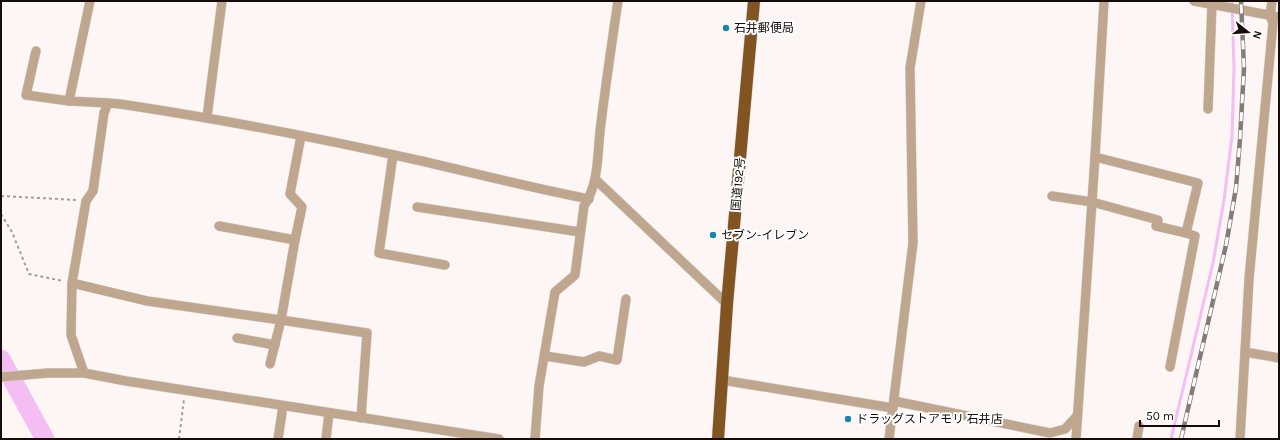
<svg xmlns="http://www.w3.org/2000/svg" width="1280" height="440" viewBox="0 0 1280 440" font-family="Karla,'Noto Sans JP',sans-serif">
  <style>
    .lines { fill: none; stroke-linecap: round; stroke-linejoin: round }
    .stream { stroke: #f4bdf3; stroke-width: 3 }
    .river { stroke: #f4bdf3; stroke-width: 19 }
    .minor-casing { stroke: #d8d1cf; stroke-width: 10 }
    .trunk-casing { stroke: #d8d1cf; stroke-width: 13 }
    .path { stroke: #a59d9b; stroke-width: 2; stroke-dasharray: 3 3; stroke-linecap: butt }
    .minor { stroke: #bea68f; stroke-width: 9 }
    .trunk { stroke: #825422; stroke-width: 12 }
    .rail-casing { stroke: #857c7a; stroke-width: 4.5 }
    .rail { stroke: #fff; stroke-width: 3; stroke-dasharray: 9; stroke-linecap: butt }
    .poi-dot { fill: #1a84ac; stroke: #fff; stroke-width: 1.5 }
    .labels { text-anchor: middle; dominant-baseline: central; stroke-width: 4; stroke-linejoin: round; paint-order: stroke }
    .poi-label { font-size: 12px; fill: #170c0a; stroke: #fff; text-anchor: start }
    .street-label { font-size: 12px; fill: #170c0a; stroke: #fff }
  </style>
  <rect width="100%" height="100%" fill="#fdf6f4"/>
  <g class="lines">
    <!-- stream -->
    <path class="stream" d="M1171,439L1213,263L1224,200L1232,136L1234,69L1232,1"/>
    <!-- river -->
    <path class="river" d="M1,359L45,439"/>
    <!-- minor casing -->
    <g class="minor-casing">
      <g id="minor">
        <path d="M90,1L69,101L108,103"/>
        <path d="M1194,1L1279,17"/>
        <path d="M1272,1L1270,16L1273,23L1249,279L1245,352L1279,358"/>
        <path d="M36,51L26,95L69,101"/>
        <path d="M1208,109L1212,4"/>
        <path d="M207,117L222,1"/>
        <path d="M393,155L379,253L445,265"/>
        <path d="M1095,157L1198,183L1186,233L1195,236L1170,367"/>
        <path d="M596,180L727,304"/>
        <path d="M1052,196L1092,202L1158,220L1156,226L1186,233"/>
        <path d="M417,207L580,232"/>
        <path d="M219,226L295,240L281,320L367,333L361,418"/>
        <path d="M295,240L302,207L290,194L301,136"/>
        <path d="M72,283L147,301L281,320L270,364"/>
        <path d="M237,338L275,345"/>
        <path d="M545,356L584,362L599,356L617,360L626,299"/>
        <path d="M84,373L71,335L72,283L86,201L93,191L104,113L108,103L120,104C220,119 319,138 417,160C474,173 531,188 589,199"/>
        <path d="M1,377L48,373H84L126,381L499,439"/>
        <path d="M722,380L893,408"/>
        <path d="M894,401L1050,433L1065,429L1077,416"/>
        <path d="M278,439L283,406"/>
        <path d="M326,439L329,413"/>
        <path d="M535,439L539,386L555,292L575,275L584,206C600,182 597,151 601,123C606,82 612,42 618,1"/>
        <path d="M889,439L913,243L910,68L921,1"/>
        <path d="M1076,439L1095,157L1104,1"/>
        <path d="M1137,439L1139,426"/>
        <path d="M1240,439L1245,352"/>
      </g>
    </g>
    <!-- trunk casing -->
    <g class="trunk-casing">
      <path id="trunk" d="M718,439L727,304L754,1"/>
    </g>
    <!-- path -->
    <g class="path">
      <path d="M1,196L77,200"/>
      <path d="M1,214L12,232L29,274L63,281"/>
      <path d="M179,439L184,399"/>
    </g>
    <!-- minor -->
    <use href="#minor" class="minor"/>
    <!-- trunk -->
    <use href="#trunk" class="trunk"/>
    <!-- rail casing -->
    <g class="rail-casing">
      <path id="rail" d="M1181,439L1226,245L1236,188L1240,139L1244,68L1241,1"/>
    </g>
    <!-- rail -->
    <use href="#rail" class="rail"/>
  </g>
  <!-- markers -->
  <g class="poi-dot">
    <circle cx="726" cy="28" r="4"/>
    <circle cx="713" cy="235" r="4"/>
    <circle cx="848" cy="419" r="4"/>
  </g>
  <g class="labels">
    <!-- poi labels -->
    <g class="poi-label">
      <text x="734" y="28">石井郵便局</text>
      <text x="721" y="235">セブン-イレブン</text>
      <text x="856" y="419">ドラッグストアモリ 石井店</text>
    </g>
    <!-- street labels -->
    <g class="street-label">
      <text transform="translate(738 184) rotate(-85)">国道192号</text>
    </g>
  </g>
  <!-- border -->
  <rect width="1280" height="440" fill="none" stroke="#170c0a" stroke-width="4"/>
  <!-- north arrow -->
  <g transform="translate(1248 32) rotate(107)" stroke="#ffffff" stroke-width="3" paint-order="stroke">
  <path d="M0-3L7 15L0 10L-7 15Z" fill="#170c0a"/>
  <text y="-6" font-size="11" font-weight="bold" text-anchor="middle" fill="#170c0a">N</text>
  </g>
  <!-- scale -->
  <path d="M1140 420v6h79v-6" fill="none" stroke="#170c0a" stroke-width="2"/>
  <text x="1146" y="420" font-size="12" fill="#170c0a" stroke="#ffffff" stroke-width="3" paint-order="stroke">50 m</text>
</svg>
